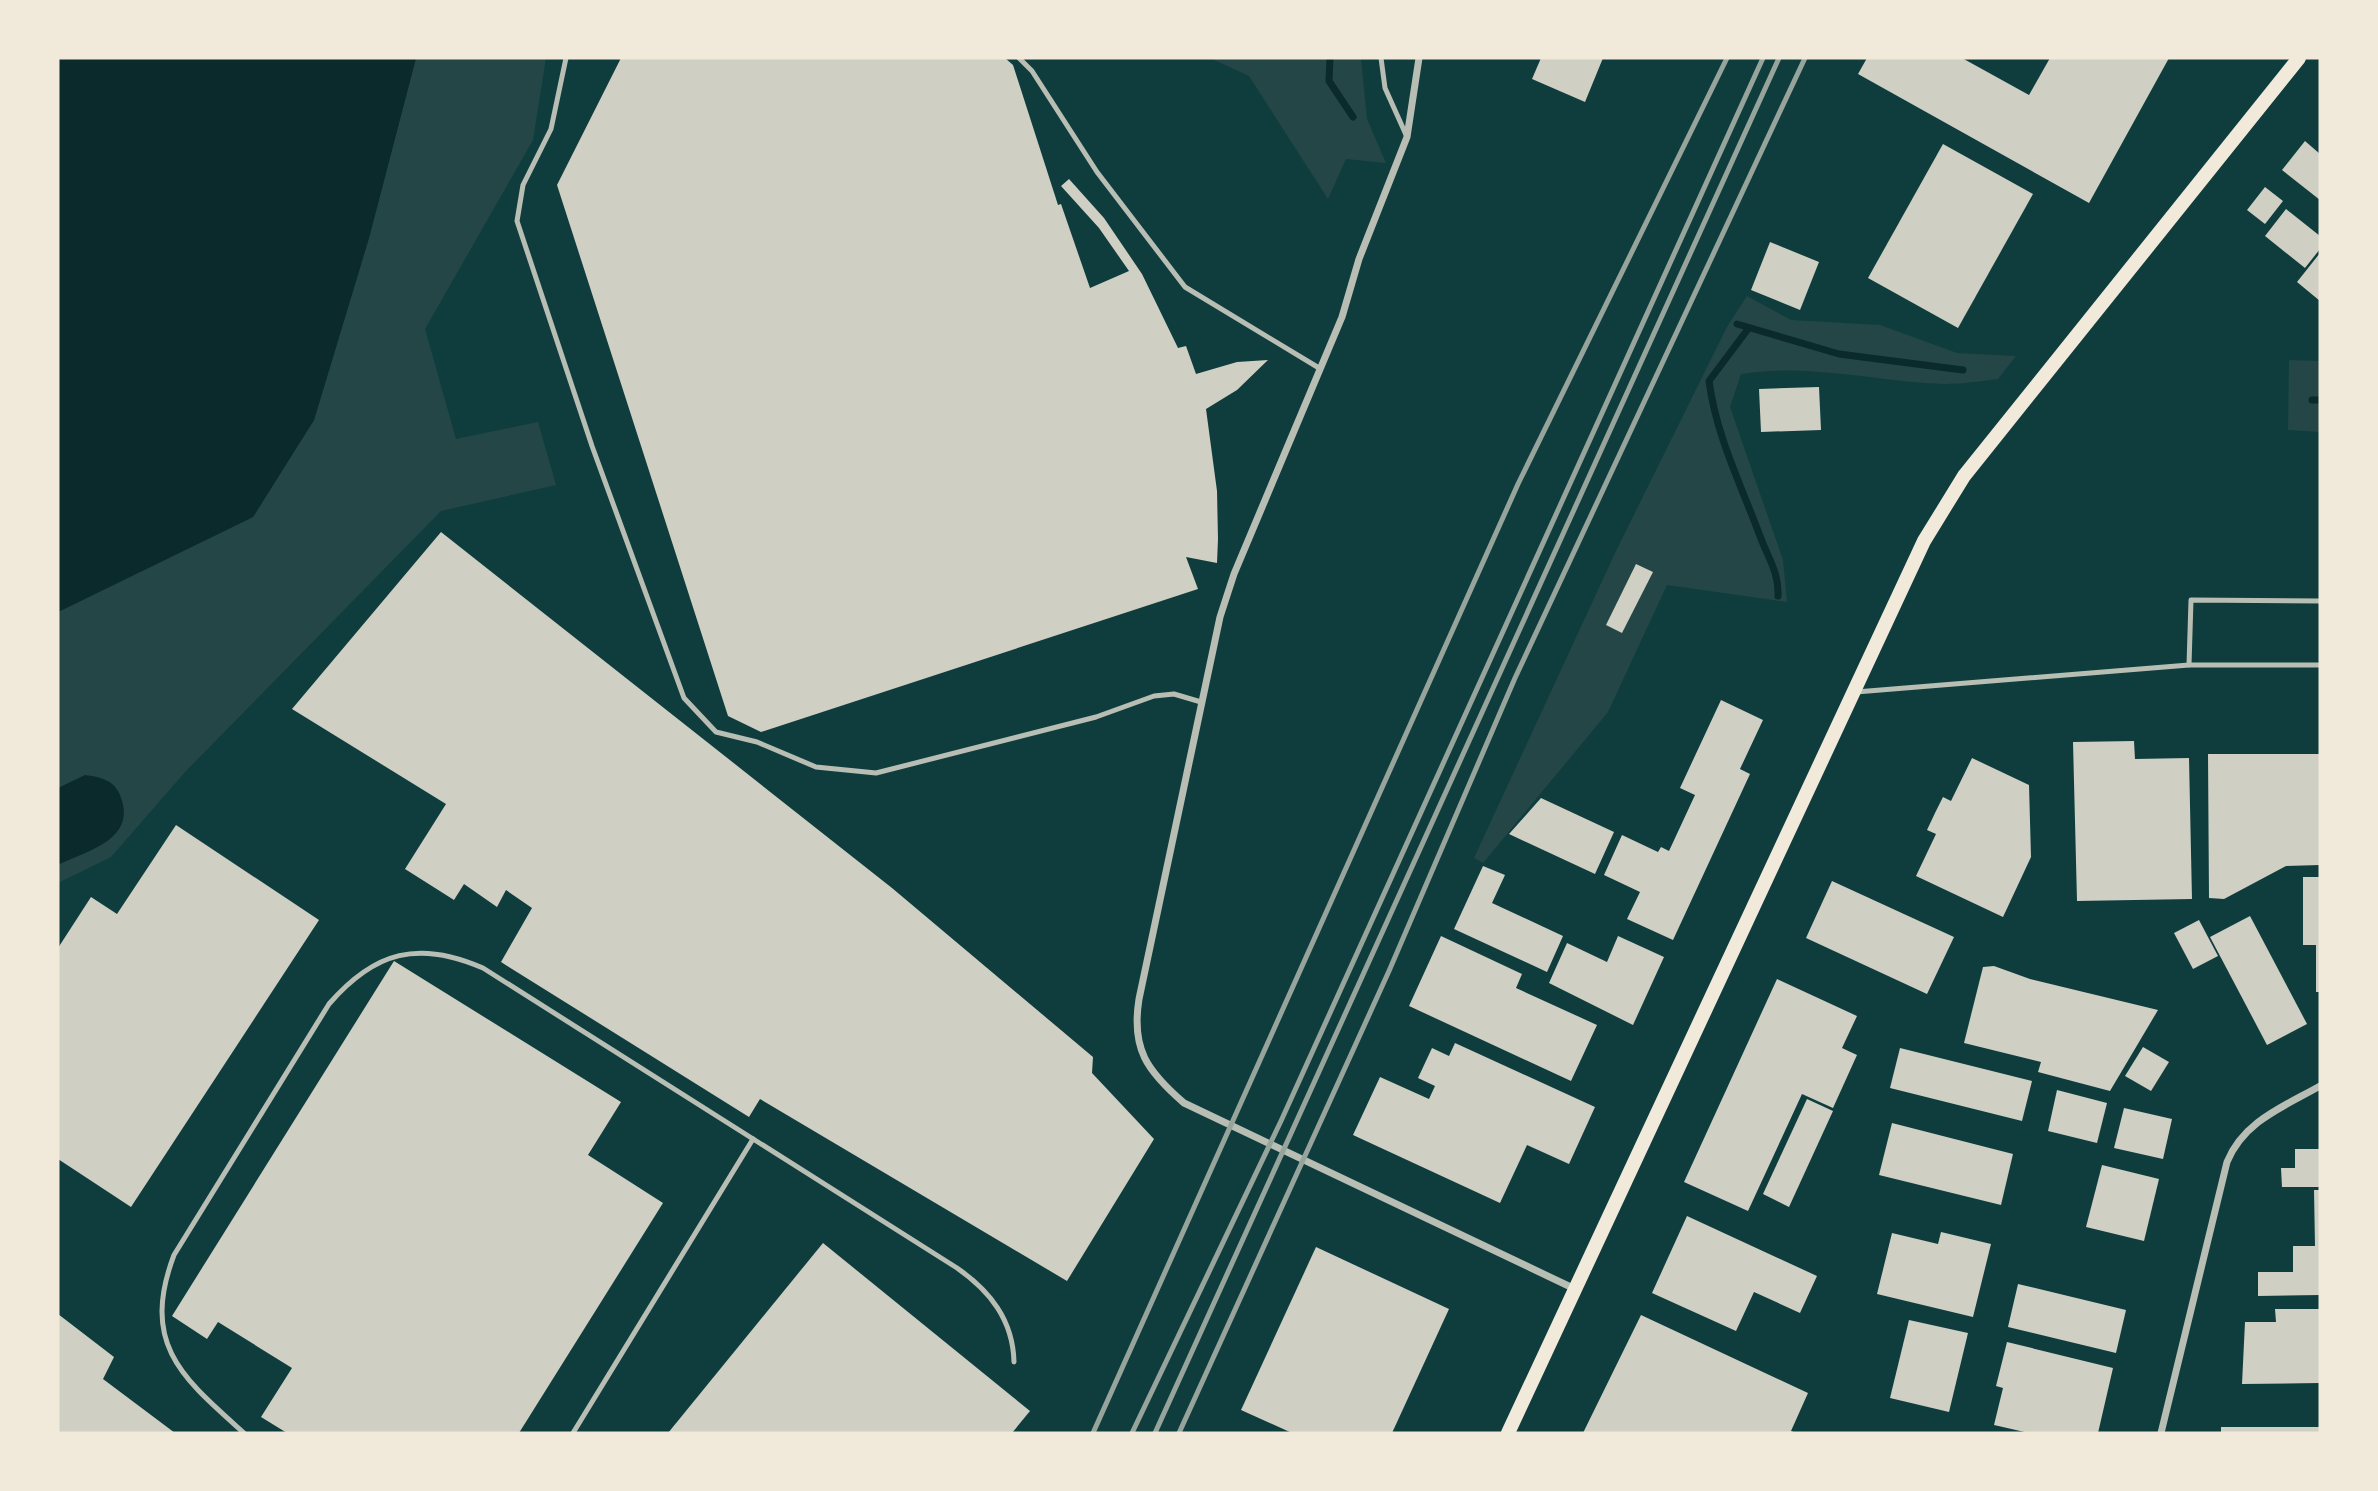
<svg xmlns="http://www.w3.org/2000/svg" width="2378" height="1491" viewBox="0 0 2378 1491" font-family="Ubuntu,sans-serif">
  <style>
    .green { fill: #244646 }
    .water { fill: #0a2a2b }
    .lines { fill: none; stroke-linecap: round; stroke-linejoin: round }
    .stream { stroke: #0a2a2b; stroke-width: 7 }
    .building { fill: #cfcfc3 }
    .service { stroke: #b8beb3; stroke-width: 5 }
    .minor { stroke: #b8beb3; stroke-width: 7 }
    .secondary { stroke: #f1e9da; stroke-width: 14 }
    .rail { stroke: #97a49c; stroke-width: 5 }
  </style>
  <rect width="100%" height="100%" fill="#0f3d3e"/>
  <!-- green -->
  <g class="green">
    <path d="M416,58H546L533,140L425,329L456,439L538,422L556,485L441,511L186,771L111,857L58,883V612L253,517L314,420L369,238Z"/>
    <path d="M1210,58H1361L1367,119L1386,163L1346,159L1328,199L1249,76Z"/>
    <path d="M1747,296L1791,320L1880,325L1957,353L2016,356L1998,379C1981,381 1962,384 1945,384C1876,382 1810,363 1741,374L1730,407L1783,560L1787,602L1667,585L1608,712L1483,863L1474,858L1616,551L1727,327Z"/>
    <path d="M2289,360L2320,361V432L2288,430Z"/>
  </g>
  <!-- water -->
  <g class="water">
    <path d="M58,58H416L369,238L314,420L253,517L58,612Z"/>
    <path d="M85,775C100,777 114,780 120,795C138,839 89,850 58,865V788Z"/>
  </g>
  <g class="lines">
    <!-- stream -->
    <g class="stream">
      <path d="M1330,58L1329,81L1353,117"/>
      <path d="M1737,324L1839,354L1963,370"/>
      <path d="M1748,329L1709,381C1716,435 1741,485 1760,536C1768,558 1779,572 1778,596"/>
      <path d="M2312,400H2320"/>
    </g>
  </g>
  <!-- building -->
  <g class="building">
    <path d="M621,58H1005L1013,65L1058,205L1061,204L1090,288L1129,271L1099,228L1061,186L1069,179L1104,218L1142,274L1178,348L1186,346L1196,374L1237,362L1268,360L1237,390L1206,409L1217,491L1218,539L1217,563L1186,557L1198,589L761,732L728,716L557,185Z"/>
    <path d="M1541,58H1603L1585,102L1532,79Z"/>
    <path d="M1867,58H1962L2029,95L2050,58H2169L2089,203L1858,74Z"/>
    <path d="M2305,141L2320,154V200L2282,170Z"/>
    <path d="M1943,144L2033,194L1958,328L1868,278Z"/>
    <path d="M2265,187L2283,201L2265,224L2247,210Z"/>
    <path d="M2286,209L2320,236V249L2305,268L2265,236Z"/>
    <path d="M1770,242L1819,262L1800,310L1751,290Z"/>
    <path d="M2320,253V301L2297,282Z"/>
    <path d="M1819,387L1821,430L1761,432L1759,389Z"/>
    <path d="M441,532L892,888L1093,1057L1092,1073L1154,1139L1067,1281L760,1099L749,1117L501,962L532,908L506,890L497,907L464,884L454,900L405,869L446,804L292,709Z"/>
    <path d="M1636,564L1653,572L1622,633L1606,625Z"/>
    <path d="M1721,700L1763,720L1740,769L1750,774L1673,940L1627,919L1640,892L1604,875L1622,835L1658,852L1661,847L1669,851L1695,795L1680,788Z"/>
    <path d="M2134,741L2135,759L2189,758L2192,899L2077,901L2073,742Z"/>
    <path d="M2208,754H2320V865L2286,866L2224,899L2209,898Z"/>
    <path d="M1972,758L2029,785L2031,857L2003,917L1916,876L1936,834L1927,830L1935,813L1943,797L1951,801Z"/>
    <path d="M1541,798L1614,832L1595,874L1509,834Z"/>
    <path d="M176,825L319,920L131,1207L58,1159V948L91,897L117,914Z"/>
    <path d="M1483,866L1505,875L1492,903L1563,936L1547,972L1454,929Z"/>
    <path d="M2303,877H2320V992H2316V945H2303Z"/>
    <path d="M1832,881L1954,937L1927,994L1806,938Z"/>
    <path d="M2250,916L2307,1024L2267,1045L2210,937Z"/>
    <path d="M2199,920L2218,956L2193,969L2174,933Z"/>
    <path d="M1441,936L1522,974L1516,988L1597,1025L1571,1081L1409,1006Z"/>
    <path d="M1618,936L1664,957L1633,1025L1549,983L1567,943L1607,962Z"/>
    <path d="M394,961L621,1102L588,1155L663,1203L519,1433H287L261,1417L292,1368L218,1322L207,1339L172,1316Z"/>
    <path d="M1994,966L2030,979L2158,1010L2110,1091L2038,1072L2041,1062L1964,1043L1983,967Z"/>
    <path d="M1777,979L1857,1016L1842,1048L1857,1055L1833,1108L1802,1094L1748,1211L1684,1182Z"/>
    <path d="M1455,1043L1595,1107L1569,1164L1527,1145L1500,1203L1353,1135L1380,1077L1429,1099L1435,1086L1418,1078L1432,1048L1449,1056Z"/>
    <path d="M2143,1047L2169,1062L2151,1091L2125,1076Z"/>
    <path d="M1900,1048L2032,1081L2022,1121L1890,1088Z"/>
    <path d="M2057,1090L2107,1103L2097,1143L2048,1131Z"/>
    <path d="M1807,1099L1833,1111L1789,1207L1763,1194Z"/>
    <path d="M2124,1108L2172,1119L2163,1159L2114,1148Z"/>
    <path d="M1892,1123L2013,1154L2001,1205L1879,1175Z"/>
    <path d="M2295,1149H2320V1187H2282L2281,1168H2295Z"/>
    <path d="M2102,1165L2159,1179L2144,1241L2086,1227Z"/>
    <path d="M2314,1190H2320V1295L2258,1296V1272H2293V1246H2315Z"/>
    <path d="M1687,1216L1817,1276L1800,1313L1754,1292L1736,1331L1652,1293Z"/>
    <path d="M1941,1232L1991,1244L1973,1317L1877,1294L1892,1233L1938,1244Z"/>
    <path d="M823,1243L1030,1411L1012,1433H668Z"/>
    <path d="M1316,1247L1449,1309L1392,1433H1292L1241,1410Z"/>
    <path d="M2018,1284L2126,1310L2116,1353L2008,1327Z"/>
    <path d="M2275,1309H2320V1383L2242,1384L2245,1322H2276Z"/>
    <path d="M58,1314L114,1357L103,1379L175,1433H58Z"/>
    <path d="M1641,1315L1808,1393L1791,1431L1796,1433H1583Z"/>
    <path d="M1909,1320L1968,1333L1949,1412L1890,1398Z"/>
    <path d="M2007,1342L2113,1368L2098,1433H2029L1994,1425L2003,1388L1996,1386Z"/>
    <rect x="2221" y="1427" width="99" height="6"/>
  </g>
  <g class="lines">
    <!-- service -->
    <g class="service">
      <path d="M566,58L551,129L523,185L517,221L592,446L684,698L716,732L757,742L816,767L876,773L1096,717L1154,696L1174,694L1201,702"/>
      <path d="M1019,58L1032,71L1097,172L1185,287L1319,368"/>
      <path d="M1381,58L1385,88L1407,137"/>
      <path d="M2189,665L2191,600L2320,601"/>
      <path d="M1856,692L2189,665H2320"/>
      <path d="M244,1433C183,1378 140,1345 174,1255L329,1004C375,951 419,940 483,968L957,1268C990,1291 1013,1320 1014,1362"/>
      <path d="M573,1433L753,1139"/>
    </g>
    <!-- minor -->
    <g class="minor">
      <path d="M1419,58L1407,137L1359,259L1342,317L1234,574L1220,617L1139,999C1131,1049 1147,1071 1184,1103L1575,1289"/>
      <path d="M2161,1433L2227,1162C2244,1121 2283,1107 2320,1086"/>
    </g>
    <!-- secondary -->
    <path class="secondary" d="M1508,1433L1924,541L1964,476L2299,58"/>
    <!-- rail -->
    <g class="rail">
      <path d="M1093,1433L1518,484L1727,58"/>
      <path d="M1132,1433L1281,1121L1763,58"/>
      <path d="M1155,1433L1779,58"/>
      <path d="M1179,1433L1389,971L1515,678L1805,58"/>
    </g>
  </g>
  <!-- border -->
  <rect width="2378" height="1491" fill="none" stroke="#f1e9da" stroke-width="119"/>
</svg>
